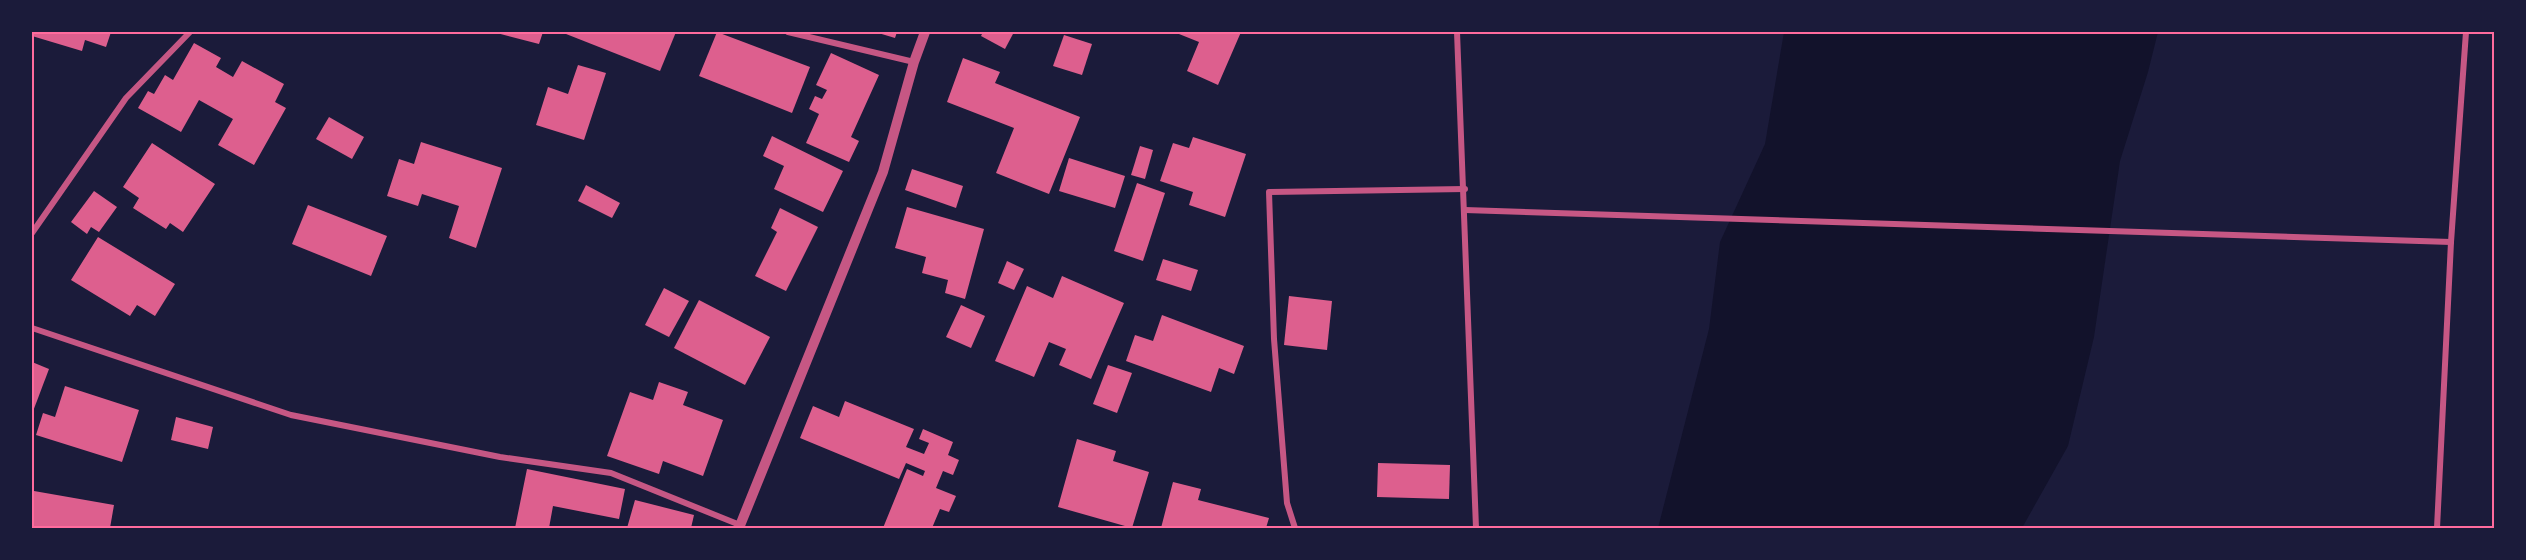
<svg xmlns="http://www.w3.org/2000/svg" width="2526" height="560" viewBox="0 0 2526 560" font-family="'Alegreya Sans',sans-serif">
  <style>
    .water { fill: #12122b }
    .building { fill: #dd5f8e }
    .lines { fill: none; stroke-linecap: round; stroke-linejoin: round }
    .minor { stroke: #c65784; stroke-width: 6 }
    .tertiary { stroke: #c65784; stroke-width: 10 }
    .neatline { fill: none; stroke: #ff6b9d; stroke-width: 2 }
  </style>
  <rect width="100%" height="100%" fill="#1b1b3a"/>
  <!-- water -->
  <path class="water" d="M1784,32H2158L2148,72L2120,161L2094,337L2068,446L2022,528H1658L1709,329L1720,242L1765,144Z"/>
  <!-- building -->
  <g class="building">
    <path d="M32,32H111L106,47L85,40L82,51L32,36Z"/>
    <path d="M493,32H543L539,44Z"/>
    <path d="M561,32H676L660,71Z"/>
    <path d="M717,32L810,67L792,113L699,76Z"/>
    <path d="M875,32H897L895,38Z"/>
    <path d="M983,32H1014L1005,49L981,36Z"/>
    <path d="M1174,32H1241L1218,85L1187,71L1199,42Z"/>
    <path d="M1064,35L1092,44L1082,75L1053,66Z"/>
    <path d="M194,43L221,58L216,67L233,77L242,61L284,84L275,102L286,108L254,165L218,145L233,119L199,100L181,132L138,108L148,91L154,94L165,75L173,80Z"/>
    <path d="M831,53L879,75L851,137L859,141L849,162L806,143L819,114L809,109L815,96L822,99L827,90L816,85Z"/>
    <path d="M963,58L1000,72L995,83L1080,117L1049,194L996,173L1014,128L947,102Z"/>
    <path d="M578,65L606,73L584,140L536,125L548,87L568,94Z"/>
    <path d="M329,117L364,137L352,159L316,139Z"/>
    <path d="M772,136L843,171L823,212L774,189L784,166L763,156Z"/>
    <path d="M1193,137L1246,154L1225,217L1189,205L1193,192L1160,181L1173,143L1189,148Z"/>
    <path d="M421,142L502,168L476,248L449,238L459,206L422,194L418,206L387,196L399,159L414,164Z"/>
    <path d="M152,143L215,184L183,232L170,223L166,229L133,208L139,198L123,187Z"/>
    <path d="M1140,146L1153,150L1145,179L1131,175Z"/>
    <path d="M1069,158L1125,176L1115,208L1059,191Z"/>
    <path d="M912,169L963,186L956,208L905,190Z"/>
    <path d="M1137,183L1165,193L1143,261L1114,251Z"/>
    <path d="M586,185L620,203L612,218L578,201Z"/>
    <path d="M94,191L117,207L99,232L91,227L87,234L71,222Z"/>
    <path d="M308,205L387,236L371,276L292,244Z"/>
    <path d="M907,207L984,229L965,299L945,293L948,280L922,273L926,257L895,248Z"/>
    <path d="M780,208L818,227L786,291L755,276L777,232L771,228Z"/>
    <path d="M98,237L175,284L155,316L137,305L130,316L71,280Z"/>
    <path d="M1163,259L1198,270L1191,291L1156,280Z"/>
    <path d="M1007,261L1024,269L1014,290L998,283Z"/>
    <path d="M1062,276L1124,303L1091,379L1059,365L1066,349L1049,342L1034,377L995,361L1027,286L1053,298Z"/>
    <path d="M664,288L689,301L669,337L645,325Z"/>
    <path d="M1289,296L1332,301L1327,350L1284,345Z"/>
    <path d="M699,300L770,337L745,385L674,348Z"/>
    <path d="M961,305L985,316L971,348L946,337Z"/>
    <path d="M1162,315L1244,346L1234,374L1219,368L1211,392L1126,361L1135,335L1153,341Z"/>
    <path d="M32,362L49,369L32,414Z"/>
    <path d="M1108,365L1132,373L1117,413L1093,404Z"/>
    <path d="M659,382L688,392L683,405L723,420L703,476L663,461L659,474L607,456L630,392L653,400Z"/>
    <path d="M65,386L139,410L122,462L36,435L43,413L55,417Z"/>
    <path d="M845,401L914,429L906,447L924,454L929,443L919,439L923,429L953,442L948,455L959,460L953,475L943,471L936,488L956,496L949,512L940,509L932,528H883L907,469L923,476L925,471L906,463L899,479L800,438L813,406L839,417Z"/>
    <path d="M176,417L213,427L208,449L171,440Z"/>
    <path d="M1077,439L1116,451L1113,461L1149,472L1132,528L1058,507Z"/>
    <path d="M1378,463L1450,465L1449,499L1377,497Z"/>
    <path d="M527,469L625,489L619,519L553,506L549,528H515Z"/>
    <path d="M1173,482L1201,489L1198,500L1269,518L1266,528H1161Z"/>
    <path d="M34,491L114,505L110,528H32Z"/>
    <path d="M635,500L694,515L691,528H627Z"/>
  </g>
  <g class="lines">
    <!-- minor -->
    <g class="minor">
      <path d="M788,32L914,62"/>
      <path d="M1457,32L1476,528"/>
      <path d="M1465,210L2451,242"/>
      <path d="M32,233L126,98L190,32"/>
      <path d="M32,328L291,415L500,457L611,473L740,525"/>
      <path d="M1295,528L1287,503L1274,339L1269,192L1465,189"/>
      <path d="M2437,528L2451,242L2466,32"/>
    </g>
    <!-- tertiary -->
    <path class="tertiary" d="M739,528L883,172L914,62L925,32"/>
  </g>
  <!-- border -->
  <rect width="2526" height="560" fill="none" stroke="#1b1b3a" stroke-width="66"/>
  <rect x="33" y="33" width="2460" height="494" class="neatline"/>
</svg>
